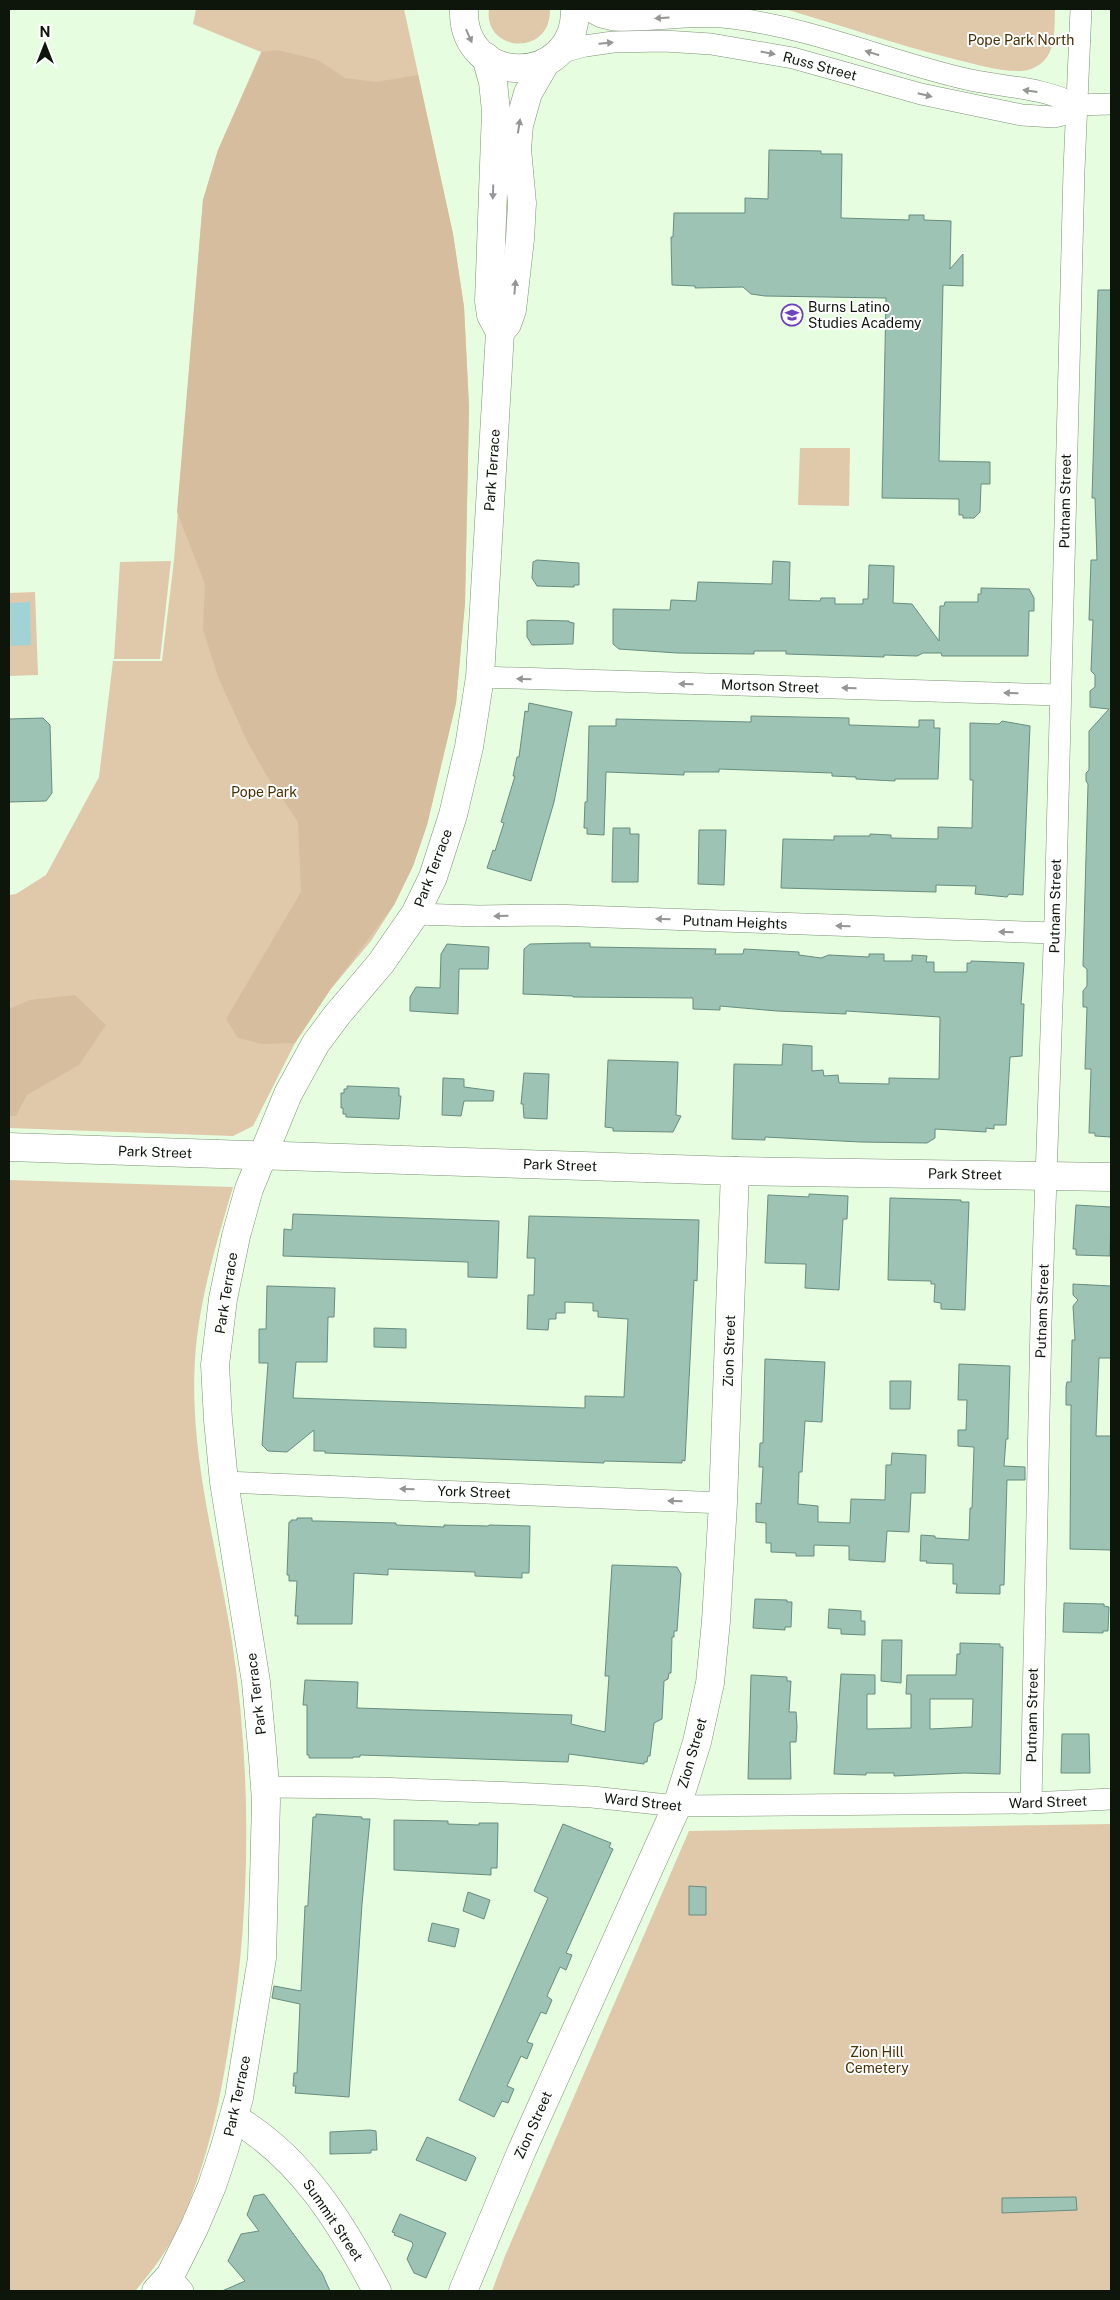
<svg xmlns="http://www.w3.org/2000/svg" width="1120" height="2300" viewBox="0 0 1120 2300" font-family="'Public Sans',sans-serif">
  <style>
    .green { fill: #e0c8aa }
    .forest { fill: #d6bd9d }
    .water { fill: #a1d3d6 }
    .building { fill: #9cc3b4; stroke: #678d7f; fill-rule: evenodd }
    .lines { fill: none; stroke-linecap: round; stroke-linejoin: round }
    .street-casing { stroke: #7c9175; stroke-width: 22 }
    .secondary-casing { stroke: #7c9175; stroke-width: 29 }
    .street { stroke: #fff; stroke-width: 21 }
    .secondary { stroke: #fff; stroke-width: 28 }
    .oneway { fill: #939692 }
    .labels { text-anchor: middle; dominant-baseline: central; stroke-width: 4; stroke-linejoin: round; paint-order: stroke }
    .park-label { font-size: 14px; fill: #482f04; stroke: #fff }
    .street-label { font-size: 14px; fill: #0e160c; stroke: #fff }
    .poi-label { font-size: 14px; fill: #0e160c; stroke: #fff; text-anchor: start }
  </style>
  <rect width="100%" height="100%" fill="#e6fddf"/>
  <!-- green -->
  <g class="green">
    <path d="M196,9H404L453,234L464,307L469,407L465,603L456,703L427,825L413,866L394,905L371,941L330,990L295,1043L253,1126L233,1136L9,1128V895L16,894L46,875L99,777L113,661H162L174,560L203,200L218,150L261,52L193,24Z"/>
    <path d="M489,9H550C551,58 483,52 489,9Z"/>
    <path d="M785,9H1055C1054,28 1057,53 1039,65C1034,68 1027,71 1021,71C1000,72 971,63 950,58C894,44 840,25 785,9Z"/>
    <path d="M800,448H850L849,506L798,505Z"/>
    <path d="M171,561L160,659H114L120,562Z"/>
    <path d="M35,592L38,675L9,676V593Z"/>
    <path d="M9,1180L233,1187C216,1244 199,1300 195,1359C189,1456 217,1547 232,1641C252,1774 251,1912 229,2044C219,2108 205,2171 177,2230C166,2253 151,2272 135,2291H9Z"/>
    <path d="M1111,1824V2291H492L505,2256L689,1831Z"/>
  </g>
  <!-- forest -->
  <g class="forest">
    <path d="M278,50L318,60L345,78L376,82L418,75L453,234L464,307L469,407L465,603L456,703L427,825L413,866L394,905L330,990L295,1043L262,1044L238,1038L226,1019L301,892L298,822L265,773L247,741L218,677L203,629L205,584L177,512L203,200L218,150L262,52Z"/>
    <path d="M75,995L106,1025L79,1065L27,1095L16,1116H9V1009L30,1000Z"/>
  </g>
  <!-- water -->
  <path class="water" d="M30,602L31,645L11,646L10,603Z"/>
  <!-- building -->
  <g class="building">
    <path d="M769,150L821,151V154H842L841,218L909,220V215H924V220L951,221L950,269L963,254V286L943,285L939,461L990,462V484H981L980,512L974,518H963V515H959V499L882,498L886,298L765,296L751,294L743,287L695,288V286L672,285L671,237H673L674,213H745V198L768,199Z"/>
    <path d="M1098,290H1111V1137L1095,1136V1133H1089L1091,1069H1085L1087,1007H1083V991L1087,986V969L1083,966L1088,784L1086,781V773L1089,770V731L1109,709L1090,707V691L1095,687V675L1091,671L1093,620H1089L1091,560H1097L1095,498H1092Z"/>
    <path d="M537,560L579,563V585H574V587L537,586L532,578L533,562Z"/>
    <path d="M773,561L790,562L789,600L820,601L821,598H835V604H863V599H868L869,565L894,566L893,603L912,604L939,641L940,606H944L945,602H978V594H981V588L1029,589L1034,598V611H1029L1028,656H942L941,653H923L917,656L884,655V657L786,654V651H754V654L677,653L619,649L613,644V609L670,610L671,600L696,601L698,582L772,584Z"/>
    <path d="M531,620L569,621V622L574,623L573,644L532,645L527,637V621Z"/>
    <path d="M529,703L572,712L554,802L531,881L487,868L493,850L495,851L504,823L501,822L515,776H513L517,757H519L525,711L528,712Z"/>
    <path d="M751,716L849,718V725L913,727H919V720H934V728H940L938,779H895V781L856,779V777L832,776V773L719,769V772H684V775L606,772L604,835L587,834V828H584L585,802H587L589,726H616V719L751,722Z"/>
    <path d="M43,718L50,725L52,793L46,801L9,802V719Z"/>
    <path d="M1002,721L1030,726L1023,895L1009,894L1007,897L975,894L976,886L936,885V892L781,888L783,839L834,840V836H870V834L891,835V838L938,839V827L972,828L973,780H970V723L999,724Z"/>
    <path d="M613,828H630V834H639L638,882H612Z"/>
    <path d="M699,830H726L724,885L698,884Z"/>
    <path d="M572,943H590V947L716,949L715,954H743L744,949L799,952V955L821,958L829,955L869,957V954H884V961H912V955L927,956L926,962H934V972H967V963H971V961L1024,963L1021,1004H1024L1022,1056L1010,1057L1006,1125H994V1129L986,1128V1132L935,1129V1138L927,1143L860,1142L765,1137V1140L732,1139L734,1064L782,1065L783,1044L812,1046V1071L823,1070L824,1076L838,1075L839,1083L889,1084V1078L939,1079L940,1017L846,1011V1014L777,1011L720,1006V1010L693,1009V998L573,997V996L523,994L524,949L530,944Z"/>
    <path d="M447,944L489,947L488,969H459L458,1014L410,1011V997L416,987L440,988L441,954Z"/>
    <path d="M608,1060L678,1062L676,1115L681,1116L673,1132L613,1131V1128L605,1127Z"/>
    <path d="M524,1073L549,1074L547,1119L524,1118L523,1104H521Z"/>
    <path d="M443,1078L464,1079V1087L494,1091L493,1101H464L461,1116L442,1115Z"/>
    <path d="M347,1086L399,1088V1096H401L399,1119L346,1117V1114H343V1108H341V1093H344V1089H347Z"/>
    <path d="M809,1194L848,1196L847,1219H843L839,1290L805,1288L806,1264L765,1263L768,1195L809,1197Z"/>
    <path d="M890,1198L961,1200V1202H969L965,1310L941,1309V1303L934,1302L935,1284H931V1281L888,1280Z"/>
    <path d="M1076,1205L1111,1207L1110,1256L1076,1255V1249H1073Z"/>
    <path d="M293,1214L499,1221L497,1278L468,1277V1262L283,1256L284,1229L292,1230Z"/>
    <path d="M529,1216L699,1220L697,1281L694,1280L685,1461L682,1460V1463L604,1461V1463L325,1453V1451H314V1430L287,1452L268,1451L262,1445L268,1363H259V1329H266L267,1286L335,1288L334,1317H328L327,1362H296L293,1398L585,1408V1396L624,1397L628,1319L598,1317V1311H593V1303L565,1302V1313H556V1319H549L548,1330L527,1329L528,1295H534L535,1258H527Z"/>
    <path d="M1073,1284L1111,1286V1358H1099L1096,1436H1111V1550L1070,1549L1071,1405H1066V1387L1067,1382H1071L1072,1340H1075L1073,1306L1078,1300L1073,1295Z"/>
    <path d="M374,1328L406,1329V1348L374,1347Z"/>
    <path d="M765,1359L825,1362L822,1422L805,1421L802,1472H799L798,1504L818,1506V1522L850,1523L851,1499L885,1500L886,1465H891L892,1453L926,1455L925,1493H911L909,1532L887,1531L885,1562L849,1560V1546L814,1545V1556H796V1553L771,1552V1543H766V1523L756,1522V1503L761,1504L763,1467H759L760,1443H763Z"/>
    <path d="M959,1364L1010,1366L1008,1433V1439H1006L1004,1466L1025,1467V1480H1007L1004,1585H1000V1594L956,1593L957,1584H953V1564L926,1563L927,1561H920L921,1535L935,1536V1538L969,1540L970,1508H972L974,1447L958,1446V1430H966L967,1400H958Z"/>
    <path d="M890,1381H911L910,1409H890Z"/>
    <path d="M297,1518H312V1521H318L396,1523V1525L444,1527V1525L488,1526L489,1525L530,1526L529,1573H522V1578L475,1576V1572L388,1569V1575L354,1573L352,1624H297L298,1616H295L297,1581H289V1575H287L289,1522H291V1520H297Z"/>
    <path d="M612,1565L677,1567L681,1574L677,1631H674V1637H672L671,1673H669L668,1679L664,1681L662,1719L654,1723L650,1756H648L647,1762H644V1764L569,1754L568,1762L360,1755V1757H353V1758H309V1755H307V1705H303L305,1680L358,1682L357,1708L572,1715L571,1724L605,1732L609,1676H605Z"/>
    <path d="M755,1599L787,1600V1602H792L791,1627H785V1630L753,1628Z"/>
    <path d="M1064,1603L1104,1604V1606L1109,1607L1108,1631H1103V1633L1063,1632Z"/>
    <path d="M829,1609L861,1611V1621H865V1635L841,1634V1629L828,1628Z"/>
    <path d="M882,1640H902L901,1683L881,1681Z"/>
    <path d="M960,1643L1000,1644V1647H1003L1000,1774L965,1773L894,1776V1773H866V1775L834,1774L841,1674L875,1675V1694H867V1729L911,1728V1694H906L907,1675H956L957,1654H960ZM930,1699H973L972,1727L930,1729Z"/>
    <path d="M751,1675L787,1677V1681H791L789,1712H796L797,1727L796,1742H790L791,1779H748Z"/>
    <path d="M1062,1734H1089L1090,1773H1061Z"/>
    <path d="M316,1814L362,1817V1819H370L362,1904L349,2097L295,2093L296,2086H293L294,2073H297L300,2004L272,1998L274,1986L301,1991L305,1906H308V1902L313,1817H316Z"/>
    <path d="M394,1820L448,1821V1824L479,1825V1823H498L497,1868H491V1875L394,1870Z"/>
    <path d="M563,1824L611,1843L609,1847L613,1849L566,1953L572,1955L566,1970L560,1967L547,1996L552,2000L546,2014L541,2012L527,2042L533,2044L527,2059L521,2056L507,2086L514,2089L508,2103L502,2101L494,2117L459,2100L548,1898L534,1891Z"/>
    <path d="M689,1886L706,1887V1915H689Z"/>
    <path d="M468,1892L490,1900L484,1919L463,1911Z"/>
    <path d="M432,1923L459,1929L455,1947L428,1941Z"/>
    <path d="M370,2130L376,2131L377,2150H371V2153L330,2154V2132Z"/>
    <path d="M427,2137L474,2156L476,2158L466,2181L416,2160Z"/>
    <path d="M264,2194L322,2273L330,2291H222L245,2281L228,2261L241,2234L259,2231L247,2215L254,2196Z"/>
    <path d="M1076,2197L1077,2210L1002,2213V2198Z"/>
    <path d="M400,2214L446,2233L426,2278L414,2273L407,2259L413,2245L412,2242L394,2235L395,2233L392,2232Z"/>
  </g>
  <g class="lines">
    <!-- street casing -->
    <g class="street-casing">
      <g id="street">
        <path d="M586,9L601,17L614,20C654,22 693,13 732,18C812,28 888,61 966,79C1001,87 1045,87 1076,105"/>
        <path d="M559,53L585,46L613,42L664,41L711,44L793,58L921,94L1022,115L1054,117L1062,115L1076,105L1111,104"/>
        <path d="M480,677L1060,695"/>
        <path d="M415,914L479,916L552,915L1054,933"/>
        <path d="M224,1482L723,1503"/>
        <path d="M265,1787L376,1788L514,1793L592,1797L677,1806L1031,1803L1111,1799"/>
        <path d="M1031,1803L1041,1322L1055,918L1074,170L1081,9"/>
        <path d="M170,2276L183,2291"/>
      </g>
    </g>
    <!-- secondary casing -->
    <g class="secondary-casing">
      <g id="secondary">
        <path d="M464,9C461,87 576,89 575,9"/>
        <path d="M500,332L507,324L512,310L520,239L522,203L517,149L519,125L528,93L546,62"/>
        <path d="M9,1147L735,1171L1111,1177"/>
        <path d="M234,2118C301,2157 342,2224 377,2291"/>
        <path d="M156,2291L170,2276L194,2228L212,2186L224,2150L239,2098L262,1958L266,1801L263,1759L256,1682L224,1482L218,1420L215,1365L223,1299L236,1236L249,1189L288,1094L316,1043L337,1015L381,963L415,914L433,877L453,815L469,747L480,677L500,332L491,315L489,301L496,111L493,82L486,57"/>
        <path d="M463,2291L522,2150L677,1806L697,1742L710,1683L716,1621L723,1503L735,1171"/>
      </g>
    </g>
    <!-- street -->
    <use href="#street" class="street"/>
    <!-- secondary -->
    <use href="#secondary" class="secondary"/>
  </g>
  <!-- one-way arrows -->
  <defs><path id="oneway-solid" d="M-6-.8H1V-3.2L6.5 0L1 3.2V.8H-6Z" transform="scale(1.25)"/></defs>
  <g class="oneway">
    <use href="#oneway-solid" transform="translate(662 18) rotate(176)"/>
    <use href="#oneway-solid" transform="translate(469 36) rotate(66)"/>
    <use href="#oneway-solid" transform="translate(606 43) rotate(-5)"/>
    <use href="#oneway-solid" transform="translate(768 53) rotate(11)"/>
    <use href="#oneway-solid" transform="translate(872 53) rotate(-163)"/>
    <use href="#oneway-solid" transform="translate(1030 91) rotate(-172)"/>
    <use href="#oneway-solid" transform="translate(925 95) rotate(14)"/>
    <use href="#oneway-solid" transform="translate(519 126) rotate(-81)"/>
    <use href="#oneway-solid" transform="translate(493 192) rotate(92)"/>
    <use href="#oneway-solid" transform="translate(515 287) rotate(-85)"/>
    <use href="#oneway-solid" transform="translate(524 679) rotate(-178)"/>
    <use href="#oneway-solid" transform="translate(686 684) rotate(-178)"/>
    <use href="#oneway-solid" transform="translate(849 688) rotate(-178)"/>
    <use href="#oneway-solid" transform="translate(1011 693) rotate(-178)"/>
    <use href="#oneway-solid" transform="translate(501 916) rotate(178)"/>
    <use href="#oneway-solid" transform="translate(663 919) rotate(-178)"/>
    <use href="#oneway-solid" transform="translate(843 926) rotate(-178)"/>
    <use href="#oneway-solid" transform="translate(1006 932) rotate(-178)"/>
    <use href="#oneway-solid" transform="translate(407 1489) rotate(-178)"/>
    <use href="#oneway-solid" transform="translate(675 1501) rotate(-178)"/>
  </g>
  <!-- icons -->
  <defs>
    <g id="school-ring" transform="scale(1.125)"><circle r="9.5" fill="#fff" stroke="#6d42bb" stroke-width="1.5"/><path d="M0-5L7-2L0 1L-7-2ZM-4 1L0 2.5L4 1V4Q0 6-4 4Z" fill="#6d42bb"/></g>
  </defs>
  <g fill-rule="evenodd">
    <use href="#school-ring" x="792" y="315"/>
  </g>
  <g class="labels">
    <!-- park labels -->
    <g class="park-label">
      <text x="1021" y="40">Pope Park North</text>
      <text x="264" y="792">Pope Park</text>
      <text x="877" y="2052">Zion Hill<tspan x="877" dy="16">Cemetery</tspan></text>
    </g>
    <!-- street labels -->
    <g class="street-label">
      <text transform="translate(820 66) rotate(15)">Russ Street</text>
      <text transform="translate(492 470) rotate(-86)">Park Terrace</text>
      <text transform="translate(1065 501) rotate(-89)">Putnam Street</text>
      <text transform="translate(770 686) rotate(2)">Mortson Street</text>
      <text transform="translate(433 868) rotate(-69)">Park Terrace</text>
      <text transform="translate(1055 906) rotate(-89)">Putnam Street</text>
      <text transform="translate(735 922) rotate(2)">Putnam Heights</text>
      <text transform="translate(155 1152) rotate(2)">Park Street</text>
      <text transform="translate(560 1165) rotate(2)">Park Street</text>
      <text transform="translate(965 1174) rotate(1)">Park Street</text>
      <text transform="translate(226 1293) rotate(-81)">Park Terrace</text>
      <text transform="translate(1042 1311) rotate(-88)">Putnam Street</text>
      <text transform="translate(729 1351) rotate(-88)">Zion Street</text>
      <text transform="translate(474 1492) rotate(2)">York Street</text>
      <text transform="translate(256 1694) rotate(-97)">Park Terrace</text>
      <text transform="translate(1032 1715) rotate(-89)">Putnam Street</text>
      <text transform="translate(692 1753) rotate(-74)">Zion Street</text>
      <text transform="translate(643 1802) rotate(6)">Ward Street</text>
      <text transform="translate(1048 1802) rotate(-2)">Ward Street</text>
      <text transform="translate(237 2096) rotate(-78)">Park Terrace</text>
      <text transform="translate(533 2125) rotate(-66)">Zion Street</text>
      <text transform="translate(333 2220) rotate(56)">Summit Street</text>
    </g>
    <!-- poi labels -->
    <g class="poi-label">
      <text x="808" y="307">Burns Latino<tspan x="808" dy="16">Studies Academy</tspan></text>
    </g>
  </g>
  <!-- border -->
  <rect width="1120" height="2300" fill="none" stroke="#0e160c" stroke-width="20"/>
  <!-- north arrow -->
  <g transform="translate(45 45)" stroke="#ffffff" stroke-width="4" paint-order="stroke">
  <path d="M0-4L9 19L0 12L-9 19Z" fill="#0e160c"/>
  <text y="-8" font-size="14" font-weight="bold" text-anchor="middle" fill="#0e160c">N</text>
  </g>
</svg>
